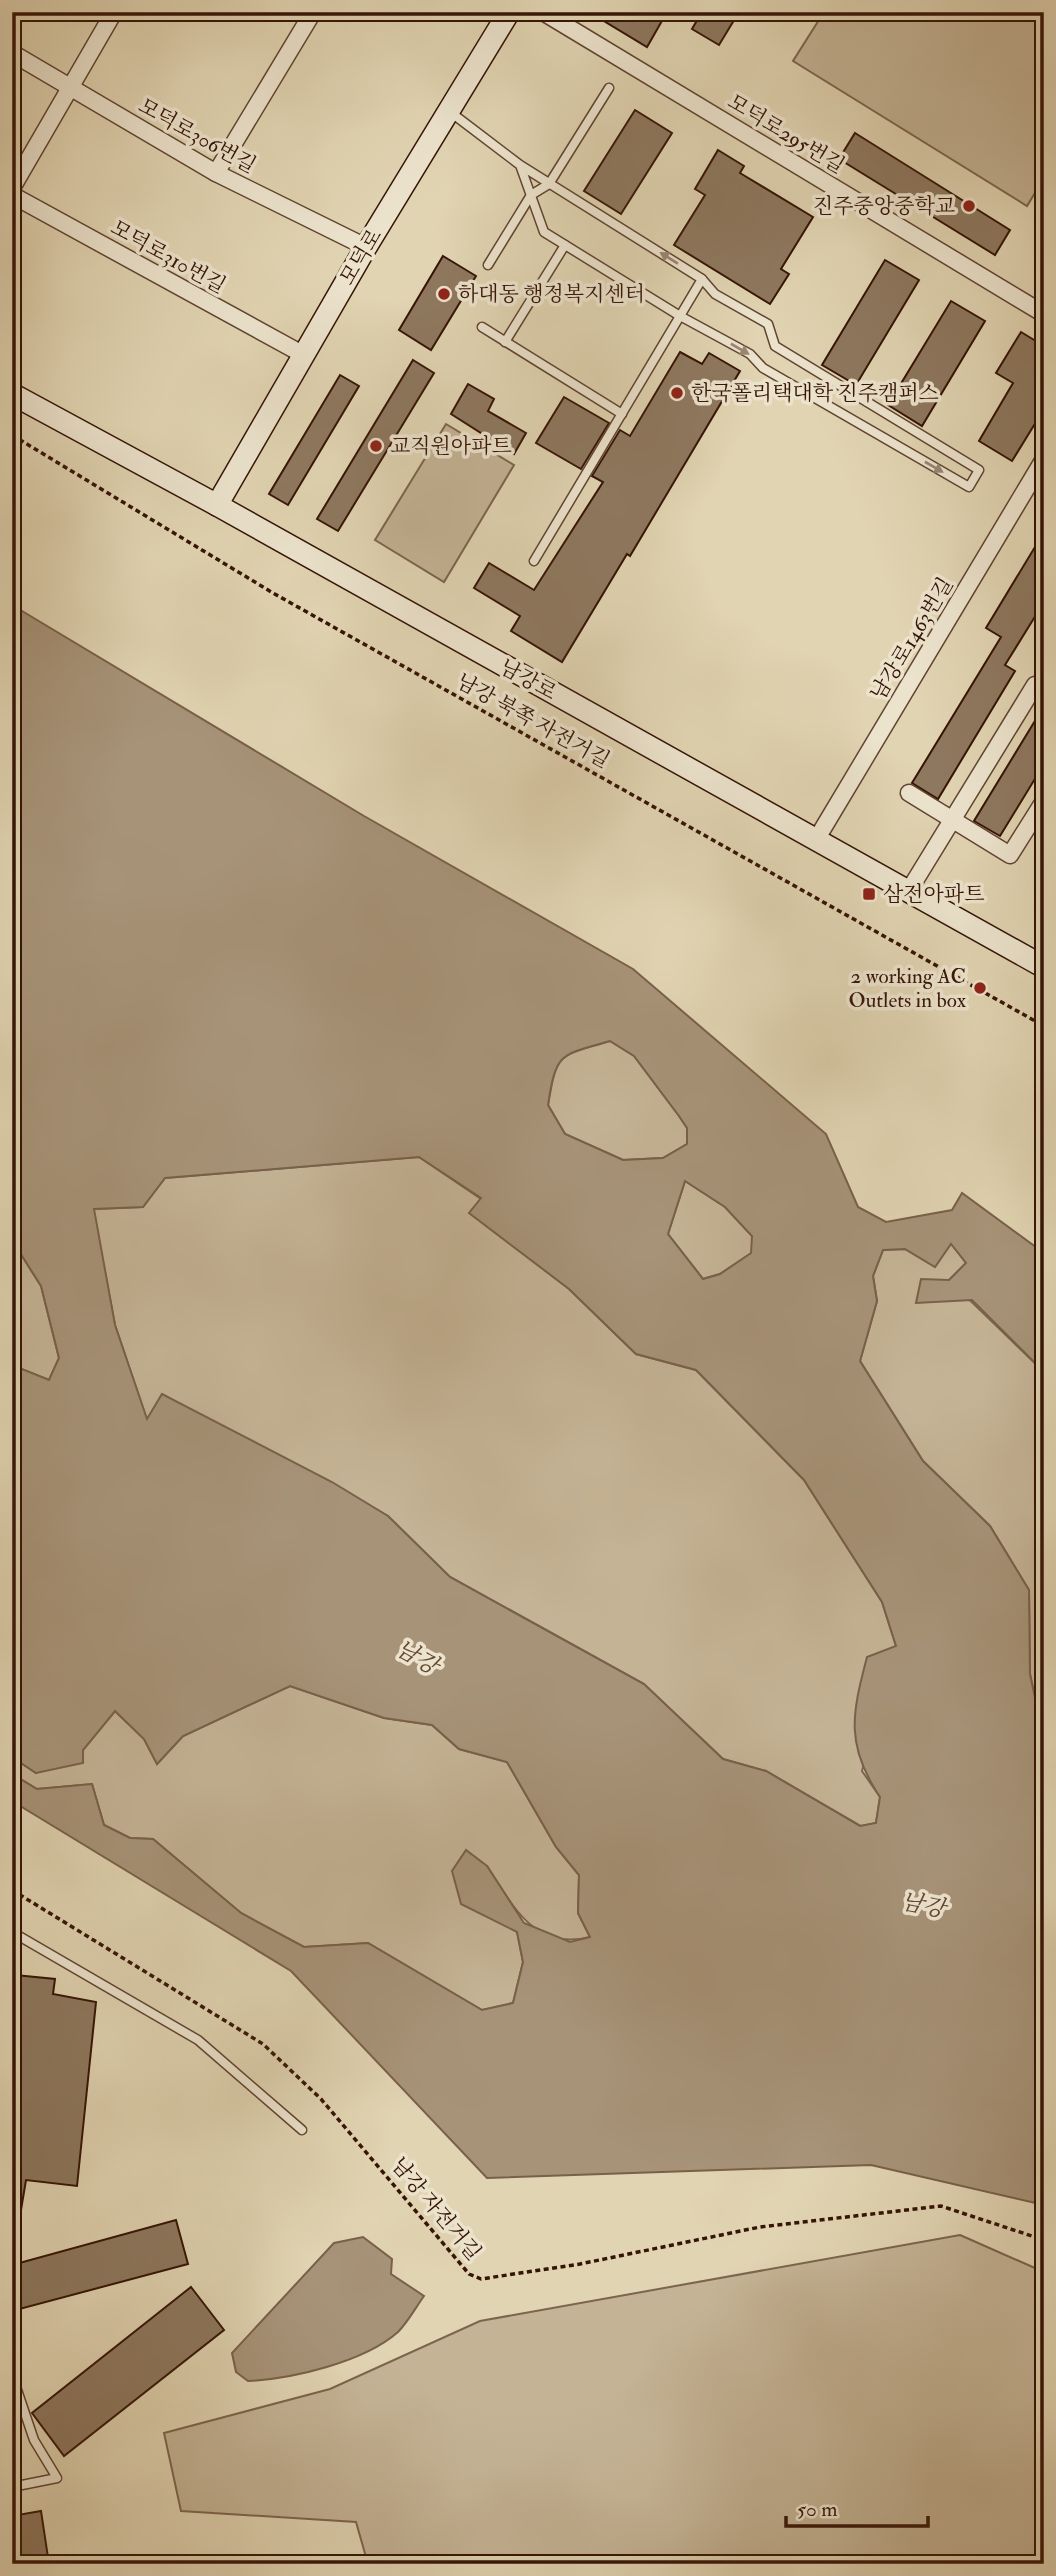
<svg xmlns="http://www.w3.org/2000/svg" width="1056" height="2576" viewBox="0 0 1056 2576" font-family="'IM FELL Double Pica','Noto Serif KR',serif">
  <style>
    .green { fill: #c4b395; stroke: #7c644e; stroke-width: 2 }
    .water { fill: #a79378; stroke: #79604a; stroke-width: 2; fill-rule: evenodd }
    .building { fill: #8e785f; stroke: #351406; stroke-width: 2 }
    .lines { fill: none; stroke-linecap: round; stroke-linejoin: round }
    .lane-casing { stroke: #604431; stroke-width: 11 }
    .street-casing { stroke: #604431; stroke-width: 19 }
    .secondary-casing { stroke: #351406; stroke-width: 24 }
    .path { stroke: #351406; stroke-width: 3.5; stroke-dasharray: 5 3.5; stroke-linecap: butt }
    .lane { stroke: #ece3cd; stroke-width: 8 }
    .street { stroke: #ece3cd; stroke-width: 16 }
    .secondary { stroke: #ece3cd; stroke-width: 21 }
    .oneway { fill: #9a8673 }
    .poi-dot { fill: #8f2418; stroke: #ece3cd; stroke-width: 2.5 }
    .labels { text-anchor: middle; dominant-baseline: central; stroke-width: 7; stroke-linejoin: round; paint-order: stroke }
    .street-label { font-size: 21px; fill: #351406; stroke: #ece3cd }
    .poi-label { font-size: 21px; fill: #351406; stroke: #ece3cd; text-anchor: start }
    .water-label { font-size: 23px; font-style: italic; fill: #634734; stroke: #ece3cd }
  </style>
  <rect width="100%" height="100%" fill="#e1d4b2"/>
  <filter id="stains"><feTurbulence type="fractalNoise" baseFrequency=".00286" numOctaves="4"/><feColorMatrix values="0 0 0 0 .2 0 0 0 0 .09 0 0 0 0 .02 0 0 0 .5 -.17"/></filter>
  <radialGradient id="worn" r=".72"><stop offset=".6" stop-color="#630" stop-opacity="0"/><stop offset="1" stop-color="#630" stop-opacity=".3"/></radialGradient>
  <!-- green -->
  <g class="green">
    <path d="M824,12H1044V178L1027,206L793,61Z"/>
    <path d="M446,424L514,465L444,582L375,540Z"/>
    <path d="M610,1041L634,1056L679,1116L687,1128V1144L663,1158L623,1160L565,1134L548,1105C557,1050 559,1057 610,1041Z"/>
    <path d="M419,1157L481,1199L470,1212L569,1289L636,1354L696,1370L804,1480L882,1602L896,1646L862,1771L880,1797L876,1823L861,1826L766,1771L723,1759L644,1684L450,1577L388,1516L162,1394L147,1420L115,1325L93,1209L143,1207L165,1178Z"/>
    <path d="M685,1181L725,1207L752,1236V1253L720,1274L703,1279L668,1234Z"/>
    <path d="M12,1240L41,1286L59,1358L49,1380L19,1368L12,1360Z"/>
    <path d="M951,1243L966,1263L949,1280L1044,1372V1740L1030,1674L1029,1590L990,1526L923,1461L860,1361L877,1301L873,1276L883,1250L905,1249L935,1267Z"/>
    <path d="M290,1686L384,1718L432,1725L459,1749L507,1762L556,1847L579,1875L578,1913L590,1937C534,1951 513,1906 487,1866L517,1932L523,1962L513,2003L482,2010L368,1943L304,1947L241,1913L153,1839L130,1838L104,1825L92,1784L37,1789L12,1774V1757L36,1773L83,1750L115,1711L144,1739L157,1764L183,1736Z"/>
    <path d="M960,2235L1044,2272V2564H368L356,2522L181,2511L164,2433L330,2389L480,2321Z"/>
  </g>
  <!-- water -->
  <g class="water">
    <path d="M12,605L364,816L633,969L826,1134L858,1207L886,1222L952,1210L962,1193L1044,1253V1372L972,1300L916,1303L921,1279L949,1280L966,1263L951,1244L935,1267L905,1249L883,1250L873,1276L877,1301L860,1361L923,1461L990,1526L1029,1590L1030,1674L1044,1740V2205L871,2165L487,2178L291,1971L12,1801V1774L37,1789L92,1784L104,1825L130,1838L153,1839L241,1913L304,1947L368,1943L482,2010L513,2003L523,1962L517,1932L461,1904L452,1871L466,1850L487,1866L524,1923L570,1942L590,1937L578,1913L579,1875L556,1847L507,1762L459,1749L432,1725L384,1718L290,1686L183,1736L157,1764L144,1739L115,1711L83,1750V1763L36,1773L12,1757V1360L19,1368L49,1380L59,1358L41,1286L12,1240ZM610,1041L634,1056L679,1116L687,1128V1144L663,1158L623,1160L565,1134L548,1105C556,1052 560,1055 610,1041ZM419,1157L481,1198L469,1213L569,1289L636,1354L696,1370L804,1480L882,1602L896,1646L867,1657C852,1714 845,1745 880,1797L876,1823L860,1826L766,1771L723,1759L644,1684L450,1577L388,1516L332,1482L162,1394L147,1419L115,1325L94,1209L143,1207L165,1178ZM685,1181L725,1207L752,1236L751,1253L720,1274L703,1279L668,1234Z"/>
    <path d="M363,2237L392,2259L391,2274L424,2296C416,2307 408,2322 398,2332C364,2362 292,2379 248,2381L236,2372L232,2353L334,2243Z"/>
  </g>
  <!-- building -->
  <g class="building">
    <path d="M589,12H651L663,19L647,47Z"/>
    <path d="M702,12H739L719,45L692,29Z"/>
    <path d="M635,110L672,133L621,214L584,191Z"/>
    <path d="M855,133L1010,230L995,255L839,159Z"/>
    <path d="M718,150L744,166L740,173L813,217L781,269L789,274L770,304L674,245L705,195L695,189Z"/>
    <path d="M443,256L476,276L431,350L399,330Z"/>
    <path d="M885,260L919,280L856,385L822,365Z"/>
    <path d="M951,301L985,321L922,426L888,405Z"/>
    <path d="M1021,332L1044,346V409L1012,461L979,441L1013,383L996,373Z"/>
    <path d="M680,352L702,364L709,353L740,371L630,556L627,554L562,662L511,631L520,616L474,588L489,563L534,590L603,482L592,476L620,430L630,436Z"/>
    <path d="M413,360L434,373L338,531L317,519Z"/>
    <path d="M340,375L359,386L288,505L269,494Z"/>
    <path d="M468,384L494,399L488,411L526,433L514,454L451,414Z"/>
    <path d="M564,397L609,423L581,469L536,443Z"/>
    <path d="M1044,532V602L1005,665L1015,671L938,799L912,783L1001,637L986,628Z"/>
    <path d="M1044,706V764L1000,836L974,821Z"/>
    <path d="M15,1975L55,1979L53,1994L96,2002L77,2186L26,2180L21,2210H12V1996Z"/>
    <path d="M176,2220L188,2264L12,2311V2265Z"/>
    <path d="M191,2287L224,2330L64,2456L32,2413Z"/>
    <path d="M41,2511L49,2564H12V2516Z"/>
  </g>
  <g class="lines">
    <!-- lane casing -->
    <g class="lane-casing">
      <g id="lane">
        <path d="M449,111L520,165L702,279L680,316L544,232L520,165"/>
        <path d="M488,265L531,195L549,184L609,88"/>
        <path d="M482,327L622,414"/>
        <path d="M505,342L565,245"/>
        <path d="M534,561L680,316L750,354L763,368L969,487L979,470L775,346L768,324L715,294L702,279"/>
        <path d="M12,1932L198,2040L302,2130"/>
        <path d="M12,2375L34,2440L57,2478L12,2487"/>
      </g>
    </g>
    <!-- street casing -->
    <g class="street-casing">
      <g id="street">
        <path d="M543,12L1044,314"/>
        <path d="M12,53L216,173L366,247"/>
        <path d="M216,173L313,12"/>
        <path d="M12,188L114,12"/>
        <path d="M12,195L304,355"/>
        <path d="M909,793L1010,855L1044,801"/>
        <path d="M816,840L1044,459"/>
        <path d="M908,892L1035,685"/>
      </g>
    </g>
    <!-- secondary casing -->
    <g class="secondary-casing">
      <g id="secondary">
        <path d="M12,394L217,505L1044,967"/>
        <path d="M217,505L366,247L509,12"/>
      </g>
    </g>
    <!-- path -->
    <g class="path">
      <path d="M12,435L273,593L1044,1026"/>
      <path d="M12,1890L263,2044L321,2099L469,2274L481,2279L580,2264L760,2227L941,2206L1044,2240"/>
    </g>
    <!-- lane -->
    <use href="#lane" class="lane"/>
    <!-- street -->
    <use href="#street" class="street"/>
    <!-- secondary -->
    <use href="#secondary" class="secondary"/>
  </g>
  <!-- one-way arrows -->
  <defs><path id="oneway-solid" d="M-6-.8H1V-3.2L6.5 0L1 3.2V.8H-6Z" transform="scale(1.75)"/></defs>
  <g class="oneway">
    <use href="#oneway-solid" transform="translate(669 258) rotate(-148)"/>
    <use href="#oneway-solid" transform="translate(740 349) rotate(30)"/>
    <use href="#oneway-solid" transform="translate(934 467) rotate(30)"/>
  </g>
  <!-- markers -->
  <g class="poi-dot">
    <circle cx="969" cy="206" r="7"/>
    <circle cx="444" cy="294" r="7"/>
    <circle cx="677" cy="393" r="7"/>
    <circle cx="376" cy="446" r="7"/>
    <rect x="862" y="887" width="14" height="14" rx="3.5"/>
    <circle cx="980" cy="988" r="7"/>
  </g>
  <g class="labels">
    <!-- street labels -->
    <g class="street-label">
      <text transform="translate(786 134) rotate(31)">모덕로295번길</text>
      <text transform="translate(197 136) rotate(29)">모덕로306번길</text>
      <text transform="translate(168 257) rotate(29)">모덕로310번길</text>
      <text transform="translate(361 257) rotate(-59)">모덕로</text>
      <text transform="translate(912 639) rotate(-59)">남강로1463번길</text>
      <text transform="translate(528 680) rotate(29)">남강로</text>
      <text transform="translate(533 721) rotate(29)">남강 북쪽 자전거길</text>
      <text transform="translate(436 2209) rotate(50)">남강 자전거길</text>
    </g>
    <!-- poi labels -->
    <g class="poi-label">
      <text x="955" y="206" text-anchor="end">진주중앙중학교</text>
      <text x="458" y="294">하대동 행정복지센터</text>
      <text x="691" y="393">한국폴리택대학 진주캠퍼스</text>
      <text x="390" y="446">교직원아파트</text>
      <text x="883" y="894">삼전아파트</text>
      <text x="966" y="976" text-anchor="end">2 working AC<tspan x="966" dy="24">Outlets in box</tspan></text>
    </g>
    <!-- water labels -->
    <g class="water-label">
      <text transform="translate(417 1657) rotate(30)">남강</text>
      <text transform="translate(923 1905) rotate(12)">남강</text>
    </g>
  </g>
  <!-- margin -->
  <rect width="1056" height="2576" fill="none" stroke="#e1d4b2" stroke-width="42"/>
  <rect x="14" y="14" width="1028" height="2548" fill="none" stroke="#351406" stroke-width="3.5"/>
  <rect x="21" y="21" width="1014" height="2534" fill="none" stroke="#351406" stroke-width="2"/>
  <!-- scale -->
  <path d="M786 2516v10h142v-10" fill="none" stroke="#351406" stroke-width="3.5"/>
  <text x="797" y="2516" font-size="21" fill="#351406" stroke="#ece3cd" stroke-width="5" paint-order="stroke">50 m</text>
  <rect width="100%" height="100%" filter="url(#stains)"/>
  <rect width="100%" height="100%" fill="url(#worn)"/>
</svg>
